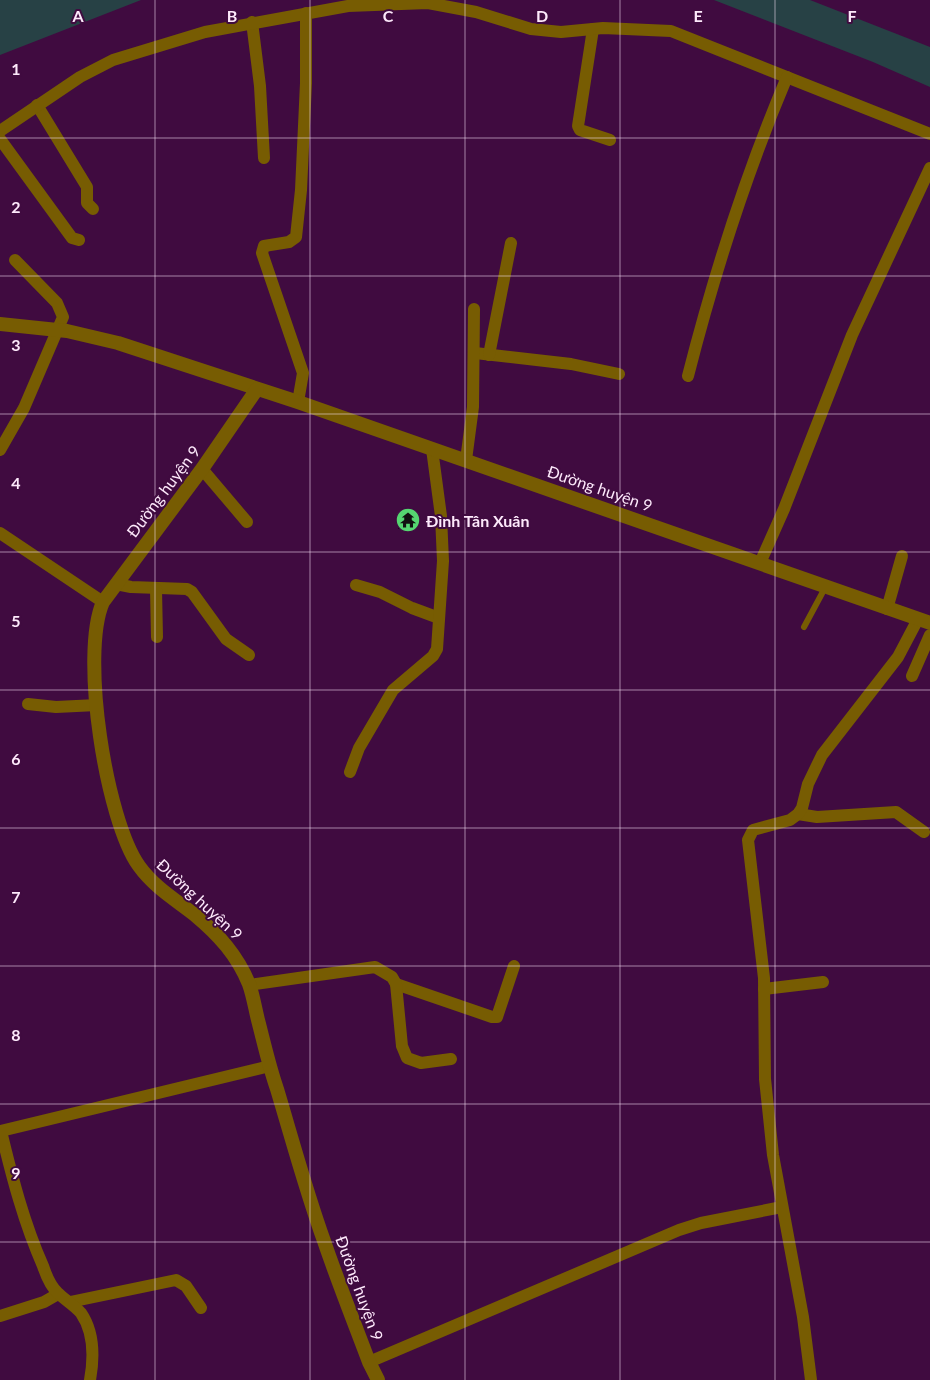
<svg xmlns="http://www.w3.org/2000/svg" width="930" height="1380" viewBox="0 0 930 1380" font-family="Lato,sans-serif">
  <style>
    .water { fill: #274145 }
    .building { fill: #782d26; stroke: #c67369; filter: url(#shadow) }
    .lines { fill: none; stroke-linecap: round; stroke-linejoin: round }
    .service { stroke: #775c02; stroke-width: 6 }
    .minor { stroke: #775c02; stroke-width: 12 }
    .tertiary { stroke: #775c02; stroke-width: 14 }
    .grid { fill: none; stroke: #fde9fb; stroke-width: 1; stroke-opacity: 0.55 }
    .labels { text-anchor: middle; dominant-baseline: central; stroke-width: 4; stroke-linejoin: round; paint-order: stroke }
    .street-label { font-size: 16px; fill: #fde9fb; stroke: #400b40 }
    .poi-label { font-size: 16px; font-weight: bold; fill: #fde9fb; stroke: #400b40; text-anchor: start }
    .grid-label { font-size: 16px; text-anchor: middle; font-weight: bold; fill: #fde9fb; stroke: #400b40; stroke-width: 4; stroke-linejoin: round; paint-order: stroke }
  </style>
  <defs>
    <filter id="shadow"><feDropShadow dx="-4.5" dy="4.5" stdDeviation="1" flood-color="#0009"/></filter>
  </defs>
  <rect width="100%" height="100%" fill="#400b40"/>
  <!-- water -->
  <g class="water">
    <path d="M0,0H141L0,55Z"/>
    <path d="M714,0H810L930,47V87L873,62Z"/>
  </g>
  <!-- building -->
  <path class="building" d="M400,514H414L415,527H401Z"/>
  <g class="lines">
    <!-- service -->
    <path class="service" d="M804,627L826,586"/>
    <!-- minor -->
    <g class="minor">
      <path d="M252,22L260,86L264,158"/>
      <path d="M593,29L578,126L580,130L610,140"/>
      <path d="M37,105L87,187V203L93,209"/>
      <path d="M0,131L80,77L113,60L205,32L348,6L428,3L476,12L531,29L561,32L603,28L671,31L930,134"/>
      <path d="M0,139L72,238L79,240"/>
      <path d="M475,353L571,364L619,374"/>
      <path d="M489,355L511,243"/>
      <path d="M688,376C714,274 746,174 787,77"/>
      <path d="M298,402L303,373L262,253L264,246L289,242L296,237L301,190L306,83V13"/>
      <path d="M0,450L24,408L63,317L57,303L15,260"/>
      <path d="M466,460L473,407L474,309"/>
      <path d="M202,469L247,522"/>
      <path d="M0,533L103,602"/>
      <path d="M760,563L784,509L852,335L930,168"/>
      <path d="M116,584L131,587L187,589L192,592L226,639L249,655"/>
      <path d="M356,585L380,592L412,608L439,618"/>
      <path d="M156,589L157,637"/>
      <path d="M887,609L902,556"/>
      <path d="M912,676L930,635"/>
      <path d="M28,704L56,707L97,705"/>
      <path d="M350,772L359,748L393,690L433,656L437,649L443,561L441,516L432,449"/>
      <path d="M798,814L817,817L896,812L924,832"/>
      <path d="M396,984L492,1017H497L514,966"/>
      <path d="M249,985L375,967L392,977L396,984L402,1046L407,1058L421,1063L451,1059"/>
      <path d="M764,989L823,982"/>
      <path d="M70,1302L176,1280L186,1286L201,1308"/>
      <path d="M0,1316L44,1302L58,1294"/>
      <path d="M369,1362L679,1230L701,1223L782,1207"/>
      <path d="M90,1380C94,1358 94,1332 81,1313C74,1305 65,1300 58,1293C51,1287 46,1275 43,1266C24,1223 12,1177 1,1131L270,1066"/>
      <path d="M811,1380L803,1317L773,1155L765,1079L764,978L748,840L753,830L790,820L798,814L802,808L808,784L822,755L898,657L918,619"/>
    </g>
    <!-- tertiary -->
    <g class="tertiary">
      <path d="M0,324L67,331L118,343L298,402L930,623"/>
      <path d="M257,389L202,469L103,602C80,654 106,820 139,866C154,887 176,900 195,915C219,935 237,955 249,984C253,995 255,1008 258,1020C264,1043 269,1066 277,1089C292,1139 306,1191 324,1241C338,1282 354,1322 369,1362L378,1380"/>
    </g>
  </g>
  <!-- grid -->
  <path class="grid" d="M155,0V1380M310,0V1380M465,0V1380M620,0V1380M775,0V1380M0,138H930M0,276H930M0,414H930M0,552H930M0,690H930M0,828H930M0,966H930M0,1104H930M0,1242H930"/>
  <!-- icons -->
  <defs>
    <g id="temple-disc" transform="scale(1.25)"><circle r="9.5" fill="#55d671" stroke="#400b40"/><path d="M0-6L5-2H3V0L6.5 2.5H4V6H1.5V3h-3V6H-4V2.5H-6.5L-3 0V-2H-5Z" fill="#111"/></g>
  </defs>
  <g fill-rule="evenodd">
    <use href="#temple-disc" x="408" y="520"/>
  </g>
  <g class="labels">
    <!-- street labels -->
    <g class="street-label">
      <text transform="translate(600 488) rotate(19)">Đường huyện 9</text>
      <text transform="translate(163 491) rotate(-53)">Đường huyện 9</text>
      <text transform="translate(200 899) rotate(43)">Đường huyện 9</text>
      <text transform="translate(360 1288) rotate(70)">Đường huyện 9</text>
    </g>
    <!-- poi labels -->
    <g class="poi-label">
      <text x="426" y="520">Đình Tân Xuân</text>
    </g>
  </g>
  <g class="grid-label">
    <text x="78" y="22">A</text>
    <text x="232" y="22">B</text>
    <text x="388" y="22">C</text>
    <text x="542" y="22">D</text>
    <text x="698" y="22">E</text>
    <text x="852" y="22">F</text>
    <text x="16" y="75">1</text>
    <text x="16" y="213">2</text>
    <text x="16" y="351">3</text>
    <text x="16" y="489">4</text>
    <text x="16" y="627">5</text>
    <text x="16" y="765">6</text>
    <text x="16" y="903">7</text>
    <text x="16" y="1041">8</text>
    <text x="16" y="1179">9</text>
  </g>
</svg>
